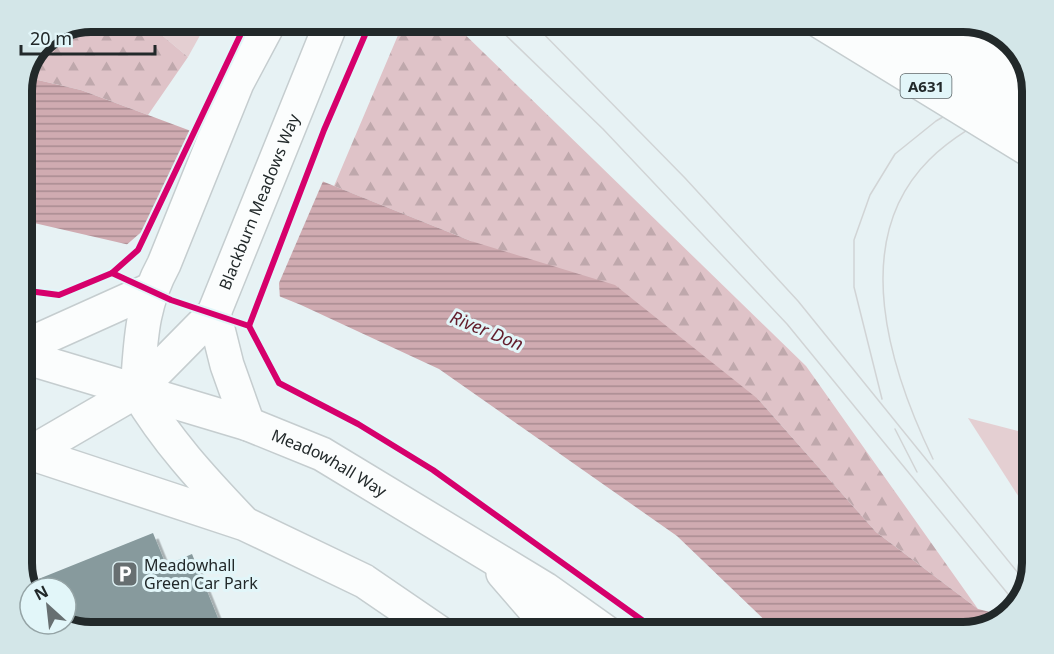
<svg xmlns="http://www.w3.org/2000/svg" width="1054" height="654" viewBox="0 0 1054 654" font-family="'Noto Sans',sans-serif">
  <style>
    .green { fill: #e4cfd2 }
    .forest { fill: url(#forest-firs) }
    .water { fill: url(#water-rules) }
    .pier { fill: #e7f2f4 }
    .building { fill: #879a9d; filter: url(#shadow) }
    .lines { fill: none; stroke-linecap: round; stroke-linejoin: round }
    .minor-casing { stroke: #c5cdcf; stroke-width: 36 }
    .minor { stroke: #fbfdfd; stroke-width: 33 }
    .tram { stroke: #d1d4d5; stroke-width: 1.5 }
    .minor-bridge-casing { stroke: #c5cdcf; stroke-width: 36; stroke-linecap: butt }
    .highway-bridge-casing { stroke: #c5cdcf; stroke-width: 36; stroke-linecap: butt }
    .minor-bridge { stroke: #fbfdfd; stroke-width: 33 }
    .highway-bridge { stroke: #fbfdfd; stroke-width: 33 }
    .cycleway-casing { stroke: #e2f6f9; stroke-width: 10 }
    .cycleway { stroke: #d6006c; stroke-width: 6 }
    .labels { text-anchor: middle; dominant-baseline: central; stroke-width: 6; stroke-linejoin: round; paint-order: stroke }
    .shield { fill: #e2f6f9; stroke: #5c6668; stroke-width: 1.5 }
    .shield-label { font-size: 15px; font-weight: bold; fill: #22292a }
    .street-label { font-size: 16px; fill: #22292a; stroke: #e2f6f9 }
    .poi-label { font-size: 16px; fill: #22292a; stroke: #e2f6f9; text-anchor: start }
    .water-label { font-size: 18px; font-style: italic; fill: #631d2c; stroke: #e2f6f9 }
    .rim { fill: none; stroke: #22292a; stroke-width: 8 }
  </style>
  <defs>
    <pattern id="forest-firs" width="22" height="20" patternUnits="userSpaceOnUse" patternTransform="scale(1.5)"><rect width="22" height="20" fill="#dfc3c8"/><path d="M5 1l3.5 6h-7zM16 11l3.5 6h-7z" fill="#bfa8ac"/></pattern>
    <pattern id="water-rules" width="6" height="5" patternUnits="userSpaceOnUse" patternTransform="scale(1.5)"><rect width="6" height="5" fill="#d0abb1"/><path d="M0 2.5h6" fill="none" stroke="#a88b90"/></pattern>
    <filter id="shadow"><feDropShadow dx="5.5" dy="5.5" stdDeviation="0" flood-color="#0004"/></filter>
  </defs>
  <rect width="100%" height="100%" fill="#e7f2f4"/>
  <!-- green -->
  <g class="green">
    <path d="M145,21H208L188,57Z"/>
    <path d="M968,418L1033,435V519Z"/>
  </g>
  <!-- forest -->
  <g class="forest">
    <path d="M91,21H145L188,57L148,115L81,90L25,77L42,41Z"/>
    <path d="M404,21H451L806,366L978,609L876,532L758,399L471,241L334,186Z"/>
  </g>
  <!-- water -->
  <path class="water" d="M25,77L81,90L277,163L471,241L615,285L758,399L876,532L978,609L1006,616L998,624L964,633H778L677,536L439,369L301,305L182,257L21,220V86Z"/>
  <!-- pier -->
  <path class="pier" d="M191,128L324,179L279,283L280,300L181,260L124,247L146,228Z"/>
  <!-- building -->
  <path class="building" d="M153,533L166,565L192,554L224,633H91L57,624H66V588H30V597L26,584Z"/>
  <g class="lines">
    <!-- minor casing -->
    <g class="minor-casing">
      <g id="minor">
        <path d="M214,313L227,365L248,424"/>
        <path d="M21,348L150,290"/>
        <path id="s1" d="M21,356L248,424L322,454L545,589L607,633"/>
        <path d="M137,391C141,343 140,308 164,264L237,83L270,21"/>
        <path d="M137,391C166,440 202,479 241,520"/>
        <path d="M21,450L245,524L364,581L440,633"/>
        <path id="s2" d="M32,452L137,391L214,313L332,21"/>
        <path d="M503,573L555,633"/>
      </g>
    </g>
    <!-- minor -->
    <use href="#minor" class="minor"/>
    <!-- tram -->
    <g class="tram">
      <path d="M491,21L603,129L787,324L1017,605"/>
      <path d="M531,21L685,178L798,301L1027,584"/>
      <path d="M882,399L854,287V240L870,195L895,154L936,121L1027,68"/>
      <path d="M895,429L917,472"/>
      <path d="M933,459C890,370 848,241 929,160C958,131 998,113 1033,93"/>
    </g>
    <!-- minor-bridge casing -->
    <g class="minor-bridge-casing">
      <path id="minor-bridge" d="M926,21L1032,83"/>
    </g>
    <!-- highway-bridge casing -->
    <g class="highway-bridge-casing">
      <g id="highway-bridge">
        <path d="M819,21L1033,152"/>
        <path d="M866,21L1033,120"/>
      </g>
    </g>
    <!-- minor-bridge -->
    <use href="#minor-bridge" class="minor-bridge"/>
    <!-- highway-bridge -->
    <use href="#highway-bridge" class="highway-bridge"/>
    <!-- cycleway casing -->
    <g class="cycleway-casing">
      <g id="cycleway">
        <path d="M112,273L171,300L249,326L279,383L358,424L433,470L660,633"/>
        <path d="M21,290L59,295L112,273L138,250L247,21"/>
        <path d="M249,326L324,130L371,21"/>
      </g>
    </g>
    <!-- cycleway -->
    <use href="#cycleway" class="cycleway"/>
  </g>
  <!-- icons -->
  <defs>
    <g id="parking-square" transform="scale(1.35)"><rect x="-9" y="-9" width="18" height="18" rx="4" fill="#676f71" stroke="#e2f6f9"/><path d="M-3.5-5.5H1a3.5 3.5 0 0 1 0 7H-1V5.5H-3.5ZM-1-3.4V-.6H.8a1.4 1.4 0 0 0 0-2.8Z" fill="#fff"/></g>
  </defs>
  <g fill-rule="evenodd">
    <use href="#parking-square" x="125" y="574"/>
  </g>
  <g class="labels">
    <!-- shield labels -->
    <rect class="shield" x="900.5" y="74" width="51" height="24" rx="4.5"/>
    <g class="shield-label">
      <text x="926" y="86">A631</text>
    </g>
    <!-- street labels -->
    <g class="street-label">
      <text stroke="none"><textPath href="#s2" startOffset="351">Blackburn Meadows Way</textPath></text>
      <text stroke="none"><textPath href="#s1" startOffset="327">Meadowhall Way</textPath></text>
    </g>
    <!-- poi labels -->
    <g class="poi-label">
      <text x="144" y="565">Meadowhall<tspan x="144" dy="18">Green Car Park</tspan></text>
    </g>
    <!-- water labels -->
    <g class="water-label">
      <text transform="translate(487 330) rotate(22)">River Don</text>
    </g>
  </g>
  <!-- crop -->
  <path d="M0 0H1054V654H0ZM91 32H963A59 59 0 0 1 1022 91V563A59 59 0 0 1 963 622H91A59 59 0 0 1 32 563V91A59 59 0 0 1 91 32Z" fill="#d3e6e8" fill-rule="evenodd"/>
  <path class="rim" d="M91 32H963A59 59 0 0 1 1022 91V563A59 59 0 0 1 963 622H91A59 59 0 0 1 32 563V91A59 59 0 0 1 91 32Z"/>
  <!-- north arrow -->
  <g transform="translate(48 606) rotate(333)"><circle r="28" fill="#e2f6f9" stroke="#95a4a6" stroke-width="1.5"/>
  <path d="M0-4.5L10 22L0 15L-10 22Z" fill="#676f71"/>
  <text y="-9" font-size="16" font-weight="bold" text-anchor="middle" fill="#22292a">N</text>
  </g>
  <!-- scale -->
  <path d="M21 45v9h134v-9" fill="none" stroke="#22292a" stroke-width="3"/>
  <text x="30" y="45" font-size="18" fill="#22292a" stroke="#e2f6f9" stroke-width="4.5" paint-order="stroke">20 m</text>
</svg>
